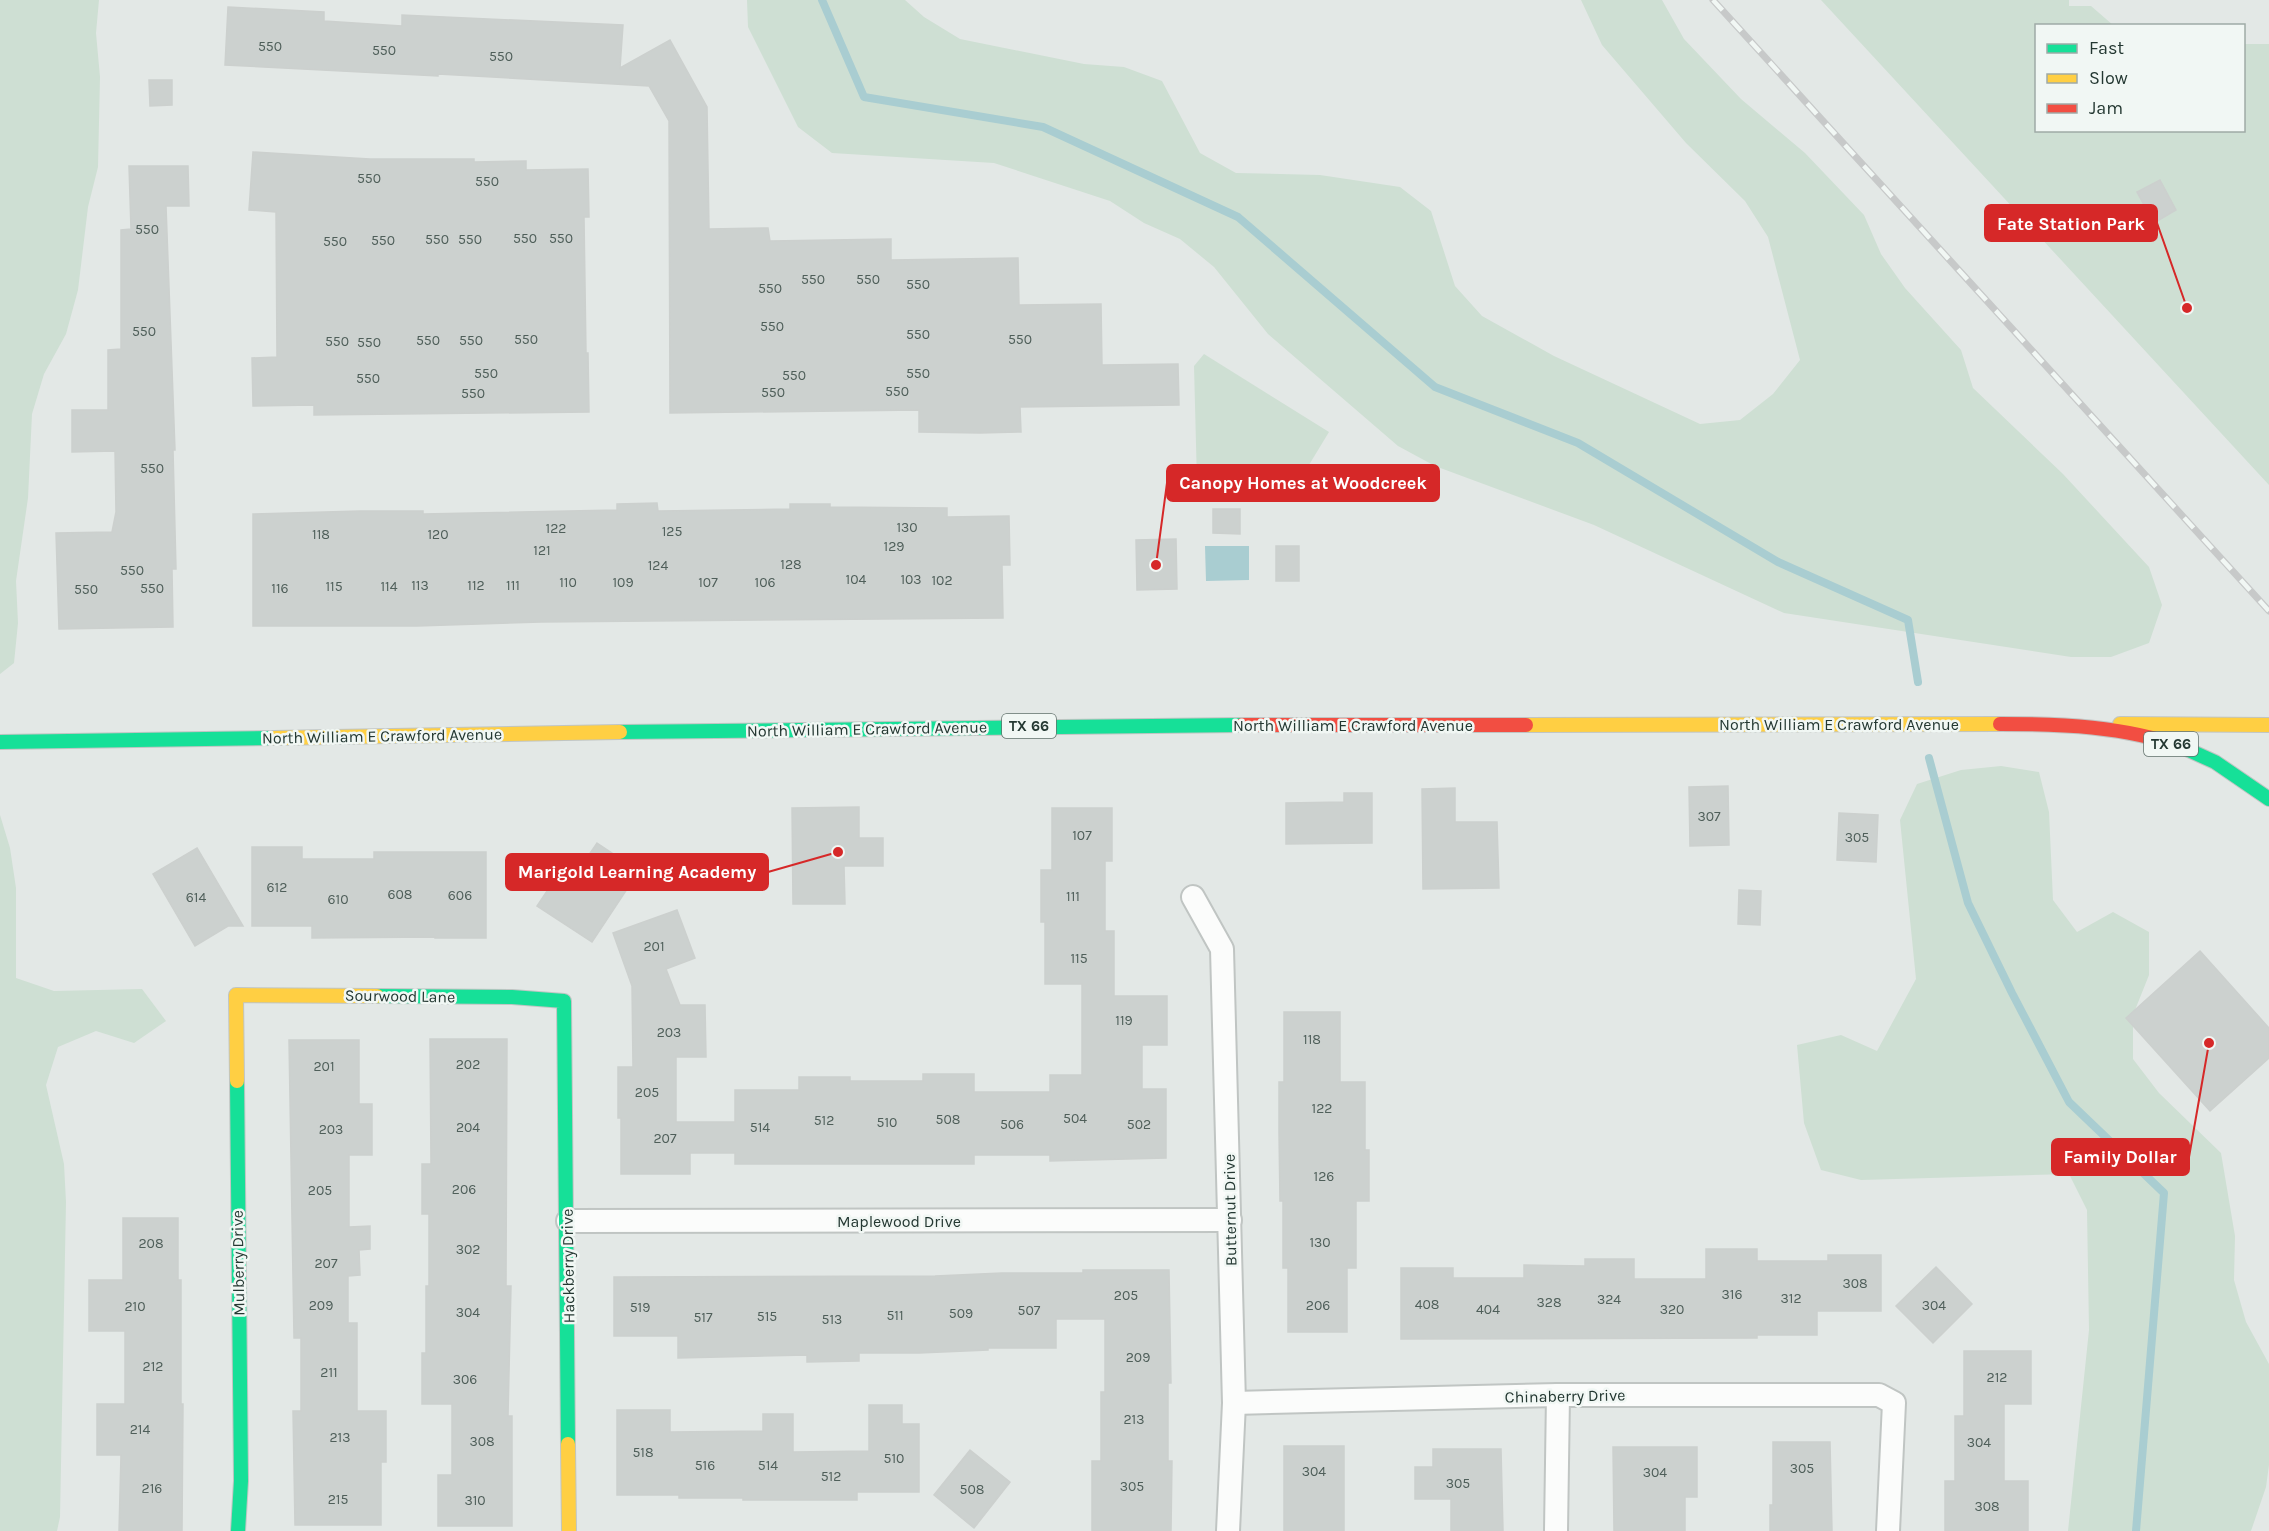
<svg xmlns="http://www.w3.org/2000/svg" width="2269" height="1531" viewBox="0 0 2269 1531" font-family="Karla,sans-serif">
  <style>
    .green { fill: #cedfd3 }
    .water { fill: #a9cdd1 }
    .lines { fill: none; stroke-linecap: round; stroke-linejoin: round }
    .stream { stroke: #a9cdd1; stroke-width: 8 }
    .building { fill: #ccd1cf; stroke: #ccd0ce; stroke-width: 1.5 }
    .street-casing { stroke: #c0c5c3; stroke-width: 26 }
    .fast-casing { stroke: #c0c5c3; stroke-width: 16 }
    .slow-casing { stroke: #c0c5c3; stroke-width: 16 }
    .jam-casing { stroke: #c0c5c3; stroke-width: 16 }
    .street { stroke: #fbfcfb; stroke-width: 22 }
    .fast { stroke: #16e098; stroke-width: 14 }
    .slow { stroke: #ffcf43; stroke-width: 14 }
    .jam { stroke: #f24e42; stroke-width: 14 }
    .rail-casing { stroke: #c7c9c9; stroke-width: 7 }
    .rail { stroke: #f1f7f4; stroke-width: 4.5; stroke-dasharray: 14; stroke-linecap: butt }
    .labels { text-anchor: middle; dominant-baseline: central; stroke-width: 5; stroke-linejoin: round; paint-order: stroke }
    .number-label { font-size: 14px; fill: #4f5f5a }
    .shield { fill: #f1f7f4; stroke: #62716c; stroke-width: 1.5 }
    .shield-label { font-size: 15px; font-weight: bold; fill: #243832 }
    .street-label { font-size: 16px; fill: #243832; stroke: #f1f7f4 }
    .leader { fill: none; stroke: #d62828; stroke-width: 2 }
    .callout-dot { fill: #d62828; stroke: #f1f7f4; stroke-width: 2 }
    .callout { fill: #d62828; stroke: #d62828; stroke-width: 2 }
    .callout-label { font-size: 18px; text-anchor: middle; font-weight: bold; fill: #fff }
  </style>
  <rect width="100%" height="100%" fill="#e3e8e6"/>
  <!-- green -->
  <g class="green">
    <path d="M0,0H99L96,33L100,77L98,167L88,207L78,290L66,334L44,374L32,414L28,498L16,581L18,623L14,663L0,674Z"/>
    <path d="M747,0H905L924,17L960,39L1084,64L1124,67L1162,81L1200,153L1236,173L1320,175L1400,187L1431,211L1455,286L1482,316L1554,356L1700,424L1740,420L1773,394L1800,360L1768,237L1745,201L1686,143L1602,45L1581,0H1662L1684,39L1741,99L1805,153L1864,215L1881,254L1905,288L1961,350L1973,388L2063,474L2149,567L2162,605L2149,643L2111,657H2071L1784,613L1594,525L1435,466L1398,446L1268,334L1214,267L1180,239L1144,223L1110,201L994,163L832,153L798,127L748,27Z"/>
    <path d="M1821,0H2069V6H2091L2113,25L2036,26V130H2244V44H2269V485Z"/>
    <path d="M1204,354L1329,432L1298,483H1197L1194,366Z"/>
    <path d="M2001,766L2039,772L2049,812L2053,900L2077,932L2113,912L2149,932V975L2133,1015V1059L2159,1093L2221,1153L2235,1236L2234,1280L2246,1322L2269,1364V1465L2266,1487L2251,1531H2068L2089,1330L2087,1210L2069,1174L1861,1180L1821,1170L1804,1123L1797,1045L1841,1035L1877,1051L1916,979L1900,820L1917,784L1961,770Z"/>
    <path d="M0,815L10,848L16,888V978L54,991L142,989L166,1021L134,1043L96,1031L58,1047L46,1085L64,1164L66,1202L60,1517L57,1531H0Z"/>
  </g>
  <!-- water -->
  <path class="water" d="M1205,546H1249V580L1206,581Z"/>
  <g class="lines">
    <!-- stream -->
    <g class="stream">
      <path d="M822,0L864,97L1043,127L1238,217L1435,387L1578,443L1778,562L1908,620L1918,682"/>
      <path d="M1929,758L1968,903L2012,993L2069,1102L2164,1193L2136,1531"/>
    </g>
  </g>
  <!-- building -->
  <g class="building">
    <path d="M228,7L324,12V21L402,26V15L623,25L620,68L670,40L707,107L709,229L768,228L770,241L891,239V260L1018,258L1019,305L1101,304L1102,365L1178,364L1179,405L1020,407L1021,432L980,433L919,432V410L670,413L669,121L649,86L438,74V76L225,65Z"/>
    <path d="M149,80H172V105L150,106Z"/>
    <path d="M253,152L370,159H474V162L526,161V170L588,169L589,217H584L586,353H588L589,412L314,415V405L253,406L252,358L277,357L276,212L249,210Z"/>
    <path d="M129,166H188L189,206H166L175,450H173L176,569H172L173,627L59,629L56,533L112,532L116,512L115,451L72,452V410H108V350L121,349V230L131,229Z"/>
    <path d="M2160,180L2176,210L2154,223L2137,192Z"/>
    <path d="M657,503L658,511L790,509V504H830V507L947,508V517L1009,516L1010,565H1002L1003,618L541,622L417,626H253V514L360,511H423V514L617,510V504Z"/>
    <path d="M1213,509H1240V534L1213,533Z"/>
    <path d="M1176,539L1177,589L1137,590L1136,540Z"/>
    <rect x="1276" y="546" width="23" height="35"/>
    <path d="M1728,786L1729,845L1690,846L1689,787Z"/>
    <path d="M1455,788V822H1497L1499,888L1423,889L1422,789Z"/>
    <path d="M1344,793H1372V843L1286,844V803L1344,802Z"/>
    <path d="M859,807V838H883V866H844L845,904H793L792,808Z"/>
    <path d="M1052,808H1112V861H1105V931H1114V996H1167V1045H1142V1089H1166V1158L1050,1161V1155H974V1164H735V1153H690V1174H621V1118H618V1067H633L632,986L613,933L677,910L695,958L666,969L680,1005H705L706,1057H676V1122H735V1090H799V1077H850V1081H923V1074H974V1092H1050V1075H1082V984H1045V922H1041V870H1052Z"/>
    <path d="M1839,813L1878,815L1876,862L1837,860Z"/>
    <path d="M597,843L639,871L592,942L537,906L553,882L565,890Z"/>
    <path d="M252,847H302V859H374V852H486V938H435V937L312,938V926H252Z"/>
    <path d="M197,848L243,926H228L195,946L153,874Z"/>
    <path d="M1739,890L1761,891L1760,925L1738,924Z"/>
    <path d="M2200,951L2269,1028V1058L2210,1111L2126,1018Z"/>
    <path d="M1284,1012H1340V1082H1365V1150H1369V1201H1356V1268H1347V1332H1288V1268H1283V1201H1280L1279,1133V1082H1284Z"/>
    <path d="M430,1039H507L506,1286H511L508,1416H512V1526H438V1475H452V1404H422V1353H426V1286H429V1214H422V1164H431Z"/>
    <path d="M289,1040H359V1104H372V1155H349V1227L370,1226V1249L359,1250L360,1275L348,1276V1323H357V1411H386V1462H381V1525H295L293,1411H301V1338H294Z"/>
    <path d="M123,1218H178V1280H181V1404H183L182,1531H119L121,1455H97V1404H125V1331H89V1280H123Z"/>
    <path d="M1706,1249H1757V1261H1828V1255H1881V1311H1817V1335H1757V1338L1401,1339V1268H1453V1278H1524V1265L1585,1266V1259H1634V1279H1706Z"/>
    <path d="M1936,1267L1972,1304L1933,1343L1896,1306Z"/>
    <path d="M1083,1270H1169L1171,1383H1168V1461H1172L1171,1531H1092V1461H1101V1392H1105V1319H1056V1348H988V1350L919,1353H859V1361L807,1362V1355L678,1358V1336H614V1277L935,1276L1002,1273H1083Z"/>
    <path d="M1964,1351H2031V1404H2004V1481H2028V1531H1945V1481H1955V1416H1964Z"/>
    <path d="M869,1405H902V1424H919V1492H857V1500H743V1498H679V1495H617V1410H670V1432L763,1431V1414H793V1452L869,1451Z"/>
    <path d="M1773,1442H1830L1832,1531H1770V1505H1773Z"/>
    <rect x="1284" y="1446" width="60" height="85"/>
    <path d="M1613,1447H1697V1497H1685V1531H1614Z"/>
    <path d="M1433,1449H1501L1503,1531H1451V1499H1415V1467H1433Z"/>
    <path d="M970,1450L1010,1482L974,1528L934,1495Z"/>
  </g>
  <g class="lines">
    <!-- street casing -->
    <g class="street-casing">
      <g id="street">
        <path d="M1193,897L1222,949L1234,1403L1228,1531"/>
        <path d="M568,1221L1230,1220"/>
        <path d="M1234,1403L1558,1395H1879L1894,1403L1888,1531"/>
        <path d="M1556,1531L1558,1395"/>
      </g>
    </g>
    <!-- fast casing -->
    <g class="fast-casing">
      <g id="fast">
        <path d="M620,732L1242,725"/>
        <path d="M0,742L273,738"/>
        <path d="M2182,747L2215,762L2269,799"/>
        <path d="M377,996L512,997L564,1001L568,1444"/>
        <path d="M237,1081L241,1481L238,1531"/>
      </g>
    </g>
    <!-- slow casing -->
    <g class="slow-casing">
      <g id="slow">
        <path d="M2120,724L2269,725"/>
        <path d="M1526,725L2000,724"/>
        <path d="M273,738L620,732"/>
        <path d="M237,1081L236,995L377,996"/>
        <path d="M568,1444L569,1531"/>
      </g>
    </g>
    <!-- jam casing -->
    <g class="jam-casing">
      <g id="jam">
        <path d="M2000,724C2061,724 2124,726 2182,747"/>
        <path d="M1242,725H1526"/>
      </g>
    </g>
    <!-- street -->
    <use href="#street" class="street"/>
    <!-- fast -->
    <use href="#fast" class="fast"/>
    <!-- slow -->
    <use href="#slow" class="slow"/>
    <!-- jam -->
    <use href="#jam" class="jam"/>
    <!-- rail casing -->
    <g class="rail-casing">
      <path id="rail" d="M1713,0L2269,611"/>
    </g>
    <!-- rail -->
    <use href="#rail" class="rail"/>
  </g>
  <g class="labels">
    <!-- number labels -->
    <g class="number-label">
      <text x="270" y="46">550</text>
      <text x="384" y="50">550</text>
      <text x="501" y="56">550</text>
      <text x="369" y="178">550</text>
      <text x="487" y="181">550</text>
      <text x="147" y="229">550</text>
      <text x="525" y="238">550</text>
      <text x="561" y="238">550</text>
      <text x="437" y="239">550</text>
      <text x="470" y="239">550</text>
      <text x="383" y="240">550</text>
      <text x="335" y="241">550</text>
      <text x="813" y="279">550</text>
      <text x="868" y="279">550</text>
      <text x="918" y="284">550</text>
      <text x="770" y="288">550</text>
      <text x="772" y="326">550</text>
      <text x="144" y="331">550</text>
      <text x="918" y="334">550</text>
      <text x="526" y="339">550</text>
      <text x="1020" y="339">550</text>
      <text x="428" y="340">550</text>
      <text x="471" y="340">550</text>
      <text x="337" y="341">550</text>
      <text x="369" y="342">550</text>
      <text x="486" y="373">550</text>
      <text x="918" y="373">550</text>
      <text x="794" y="375">550</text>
      <text x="368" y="378">550</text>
      <text x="897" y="391">550</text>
      <text x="773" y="392">550</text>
      <text x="473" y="393">550</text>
      <text x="152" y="468">550</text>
      <text x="907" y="527">130</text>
      <text x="556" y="528">122</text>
      <text x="672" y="531">125</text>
      <text x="321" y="534">118</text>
      <text x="438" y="534">120</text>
      <text x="894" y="546">129</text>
      <text x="542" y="550">121</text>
      <text x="791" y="564">128</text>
      <text x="658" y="565">124</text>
      <text x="132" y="570">550</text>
      <text x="856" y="579">104</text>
      <text x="911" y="579">103</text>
      <text x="942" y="580">102</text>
      <text x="568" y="582">110</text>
      <text x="623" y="582">109</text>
      <text x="708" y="582">107</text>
      <text x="765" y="582">106</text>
      <text x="420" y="585">113</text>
      <text x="476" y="585">112</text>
      <text x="513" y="585">111</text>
      <text x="334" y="586">115</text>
      <text x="389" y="586">114</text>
      <text x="152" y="588">550</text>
      <text x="280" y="588">116</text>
      <text x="86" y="589">550</text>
      <text x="1709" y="816">307</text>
      <text x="1082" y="835">107</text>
      <text x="1857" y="837">305</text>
      <text x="277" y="887">612</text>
      <text x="400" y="894">608</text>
      <text x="460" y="895">606</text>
      <text x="1073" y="896">111</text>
      <text x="196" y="897">614</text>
      <text x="338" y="899">610</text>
      <text x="654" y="946">201</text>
      <text x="1079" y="958">115</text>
      <text x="1124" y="1020">119</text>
      <text x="669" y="1032">203</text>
      <text x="1312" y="1039">118</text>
      <text x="468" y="1064">202</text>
      <text x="324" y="1066">201</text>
      <text x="647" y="1092">205</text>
      <text x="1322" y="1108">122</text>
      <text x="1075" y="1118">504</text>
      <text x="948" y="1119">508</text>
      <text x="824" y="1120">512</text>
      <text x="887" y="1122">510</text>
      <text x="1012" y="1124">506</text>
      <text x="1139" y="1124">502</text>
      <text x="468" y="1127">204</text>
      <text x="760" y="1127">514</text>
      <text x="331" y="1129">203</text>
      <text x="665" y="1138">207</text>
      <text x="1324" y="1176">126</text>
      <text x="464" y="1189">206</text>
      <text x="320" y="1190">205</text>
      <text x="1320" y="1242">130</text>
      <text x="151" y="1243">208</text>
      <text x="468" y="1249">302</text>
      <text x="326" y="1263">207</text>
      <text x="1855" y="1283">308</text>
      <text x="1732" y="1294">316</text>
      <text x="1126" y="1295">205</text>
      <text x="1791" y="1298">312</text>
      <text x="1609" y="1299">324</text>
      <text x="1549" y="1302">328</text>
      <text x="1427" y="1304">408</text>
      <text x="321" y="1305">209</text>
      <text x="1318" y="1305">206</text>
      <text x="1934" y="1305">304</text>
      <text x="135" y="1306">210</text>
      <text x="640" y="1307">519</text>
      <text x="1488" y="1309">404</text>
      <text x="1672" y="1309">320</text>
      <text x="1029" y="1310">507</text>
      <text x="468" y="1312">304</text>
      <text x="961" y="1313">509</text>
      <text x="895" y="1315">511</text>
      <text x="767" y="1316">515</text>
      <text x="703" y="1317">517</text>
      <text x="832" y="1319">513</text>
      <text x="1138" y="1357">209</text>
      <text x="153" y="1366">212</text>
      <text x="329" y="1372">211</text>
      <text x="1997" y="1377">212</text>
      <text x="465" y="1379">306</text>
      <text x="1134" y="1419">213</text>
      <text x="140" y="1429">214</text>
      <text x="340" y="1437">213</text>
      <text x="482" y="1441">308</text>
      <text x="1979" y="1442">304</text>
      <text x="643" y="1452">518</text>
      <text x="894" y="1458">510</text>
      <text x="705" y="1465">516</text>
      <text x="768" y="1465">514</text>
      <text x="1802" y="1468">305</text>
      <text x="1314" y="1471">304</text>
      <text x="1655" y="1472">304</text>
      <text x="831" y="1476">512</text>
      <text x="1458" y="1483">305</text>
      <text x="1132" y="1486">305</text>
      <text x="152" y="1488">216</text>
      <text x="972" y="1489">508</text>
      <text x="338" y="1499">215</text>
      <text x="475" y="1500">310</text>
      <text x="1987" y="1506">308</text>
    </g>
    <!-- shield labels -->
    <g class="shield">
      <rect x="1002" y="714" width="54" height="24" rx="4.5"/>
      <rect x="2144" y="732" width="54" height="24" rx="4.5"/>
    </g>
    <g class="shield-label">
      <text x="1029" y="726">TX 66</text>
      <text x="2171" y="744">TX 66</text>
    </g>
    <!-- street labels -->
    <g class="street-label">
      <text x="1839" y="724">North William E Crawford Avenue</text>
      <text x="1353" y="725">North William E Crawford Avenue</text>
      <text transform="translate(867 729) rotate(-1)">North William E Crawford Avenue</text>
      <text transform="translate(382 736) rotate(-1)">North William E Crawford Avenue</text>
      <text transform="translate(400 996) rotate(1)">Sourwood Lane</text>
      <text transform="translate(1230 1210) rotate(-91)">Butternut Drive</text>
      <text x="899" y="1221">Maplewood Drive</text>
      <text transform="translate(238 1263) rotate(-91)">Mulberry Drive</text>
      <text transform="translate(568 1266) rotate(-91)">Hackberry Drive</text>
      <text transform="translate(1565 1396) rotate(-1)">Chinaberry Drive</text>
    </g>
  </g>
  <!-- callouts -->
  <path class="leader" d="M2187 308L2157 223M1156 565L1167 483M838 852L768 872M2209 1043L2189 1157"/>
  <g class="callout-dot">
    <circle cx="2187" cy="308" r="6"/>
    <circle cx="1156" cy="565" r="6"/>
    <circle cx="838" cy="852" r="6"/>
    <circle cx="2209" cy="1043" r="6"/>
  </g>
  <g class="callout">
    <rect x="1985" y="205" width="172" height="36" rx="6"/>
    <rect x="1167" y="465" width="272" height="36" rx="6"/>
    <rect x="506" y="854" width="262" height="36" rx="6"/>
    <rect x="2052" y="1139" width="137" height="36" rx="6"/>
  </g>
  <g class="callout-label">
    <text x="2071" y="230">Fate Station Park</text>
    <text x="1303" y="489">Canopy Homes at Woodcreek</text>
    <text x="637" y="878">Marigold Learning Academy</text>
    <text x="2120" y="1163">Family Dollar</text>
  </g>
  <!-- legend -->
  <rect x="2035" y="24" width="210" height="108" fill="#f1f7f4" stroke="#9faba6" stroke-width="1.5"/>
  <rect x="2047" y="44" width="30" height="9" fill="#16e098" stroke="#9faba6" stroke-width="1.5"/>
  <text x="2089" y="54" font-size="18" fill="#243832">Fast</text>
  <rect x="2047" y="74" width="30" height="9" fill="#ffcf43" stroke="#9faba6" stroke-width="1.5"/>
  <text x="2089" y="84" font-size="18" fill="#243832">Slow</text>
  <rect x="2047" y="104" width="30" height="9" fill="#f24e42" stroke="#9faba6" stroke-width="1.5"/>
  <text x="2089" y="114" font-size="18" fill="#243832">Jam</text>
</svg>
